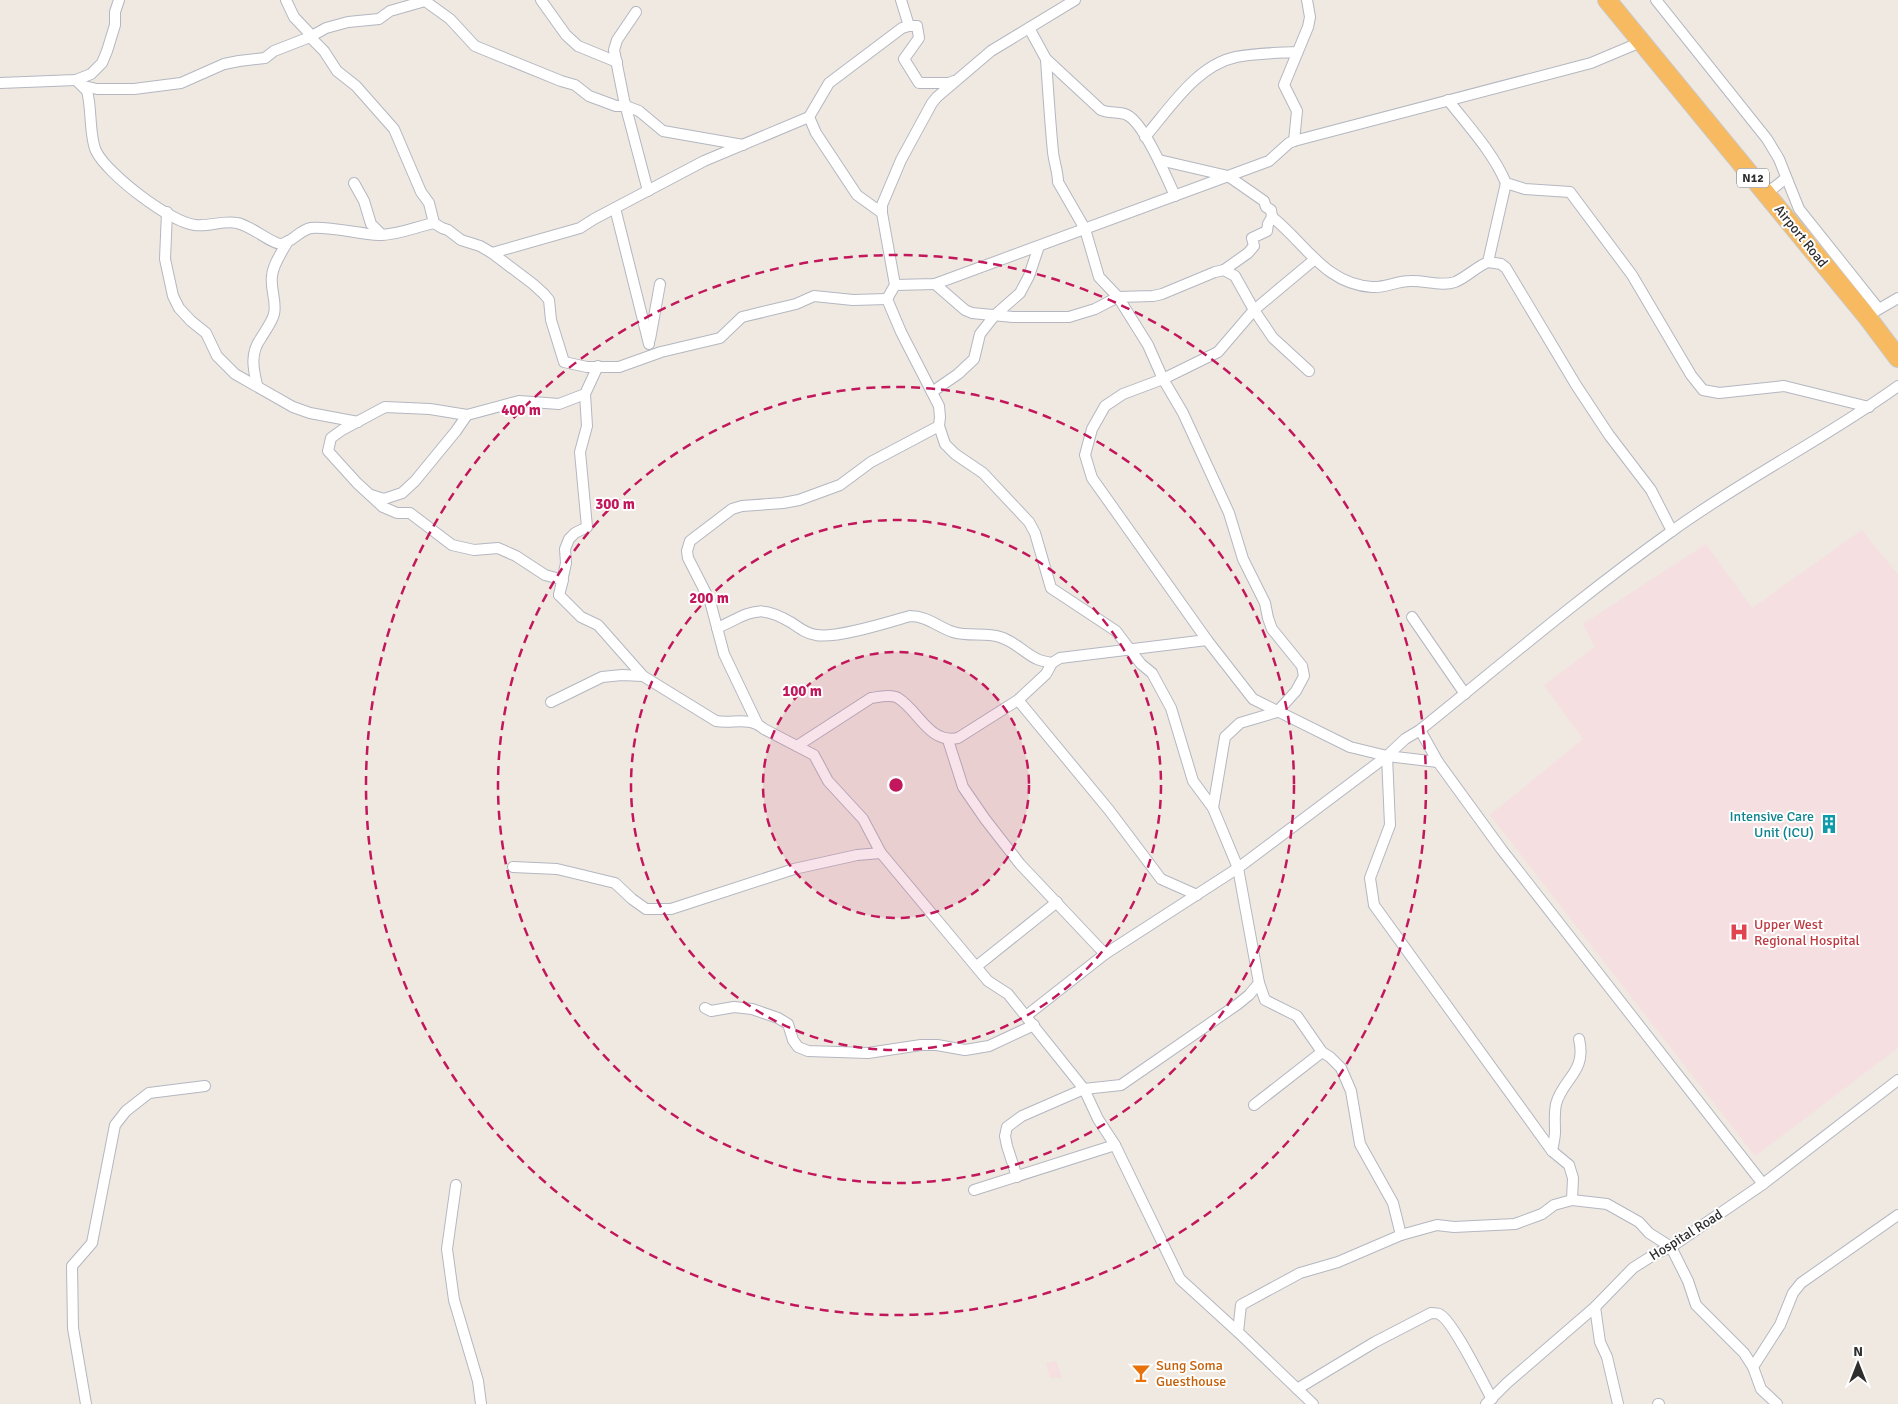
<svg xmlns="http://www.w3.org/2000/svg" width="1898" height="1404" viewBox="0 0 1898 1404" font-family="Signika,sans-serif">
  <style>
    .medical { fill: #f5dfe0 }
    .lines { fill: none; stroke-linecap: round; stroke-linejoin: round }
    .minor-casing { stroke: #b4b7c1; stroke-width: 12 }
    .trunk-casing { stroke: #c9c9c9; stroke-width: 20 }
    .minor { stroke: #fff; stroke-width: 10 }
    .trunk { stroke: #f8ba60; stroke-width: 18 }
    .ring { fill: none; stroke: #c2185b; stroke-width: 2.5; stroke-dasharray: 9 6 }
    .labels { text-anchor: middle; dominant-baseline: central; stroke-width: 4; stroke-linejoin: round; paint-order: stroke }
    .shield { fill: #fff; stroke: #6d6d6d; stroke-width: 1 }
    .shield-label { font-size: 12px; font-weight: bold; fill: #2e2e2e }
    .street-label { font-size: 14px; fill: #2e2e2e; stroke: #fff }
    .culture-label { font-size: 14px; fill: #0d838f; stroke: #fff; text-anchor: end }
    .health-label { font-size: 14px; fill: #be3a42; stroke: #fff; text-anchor: start }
    .food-label { font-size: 14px; fill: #c56008; stroke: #fff; text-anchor: start }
    .centre { fill: #c2185b; stroke: #fff; stroke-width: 2.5 }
    .ring-label { font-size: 15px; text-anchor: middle; font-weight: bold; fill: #c2185b; stroke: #fff; stroke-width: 4; stroke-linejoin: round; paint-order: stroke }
  </style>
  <rect width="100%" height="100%" fill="#efe9e1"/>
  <!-- medical -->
  <g class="medical">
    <path d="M1862,530L1898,575V1048L1755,1156L1490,815L1583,739L1544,685L1595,647L1583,624L1706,544L1752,608Z"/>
    <path d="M1056,1361L1062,1378H1050L1046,1363Z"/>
  </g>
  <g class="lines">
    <!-- minor casing -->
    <g class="minor-casing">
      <g id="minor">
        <path d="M286,0L294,17L312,36"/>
        <path d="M541,0L566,35L578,46L617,62"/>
        <path d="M901,0L909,26"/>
        <path d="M1656,0L1767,139L1779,159L1799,209L1878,308"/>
        <path d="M636,12L617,40L614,50L624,100L648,191"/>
        <path d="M1029,28L1046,59L1101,110C1110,114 1120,111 1127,115C1144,123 1167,178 1175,196"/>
        <path d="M310,37L324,51L337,71L356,86L394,129L421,192L429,203L434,223L442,228L448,230L461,240L480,246L492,253L533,284L544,294L549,300L551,320L564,362L587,367H619L661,352L720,338L742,317L796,304L814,296L853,300L887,299"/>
        <path d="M1046,59C1048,90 1050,121 1053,152C1054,162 1058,172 1058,182L1085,229L1099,277L1118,297L1148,345L1163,379L1183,413L1229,513L1243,559L1265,603L1268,618L1272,629L1302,666L1304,676L1296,691L1277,712L1240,723L1225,737L1213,808"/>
        <path d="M76,80L87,91C92,108 89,136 96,151C107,174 170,222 195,225C209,227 223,220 237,223C250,225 272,244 281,244C292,243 299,230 311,228C329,226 359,234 379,235C399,235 415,227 434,223"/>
        <path d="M0,83L76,80L91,74L102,63L107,51L115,25V12L119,0"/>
        <path d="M84,86L97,89H134L181,83L224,64L239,61L265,58L274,51L310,37L326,28L348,22L379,19L390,11L425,1L450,19L475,46L561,81L575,85L589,96L616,106H626L639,111L663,131L743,145"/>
        <path d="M1448,100C1469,127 1492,151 1506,183L1525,189L1570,192L1632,275L1691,375L1703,390L1719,393L1784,386L1869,407"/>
        <path d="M1145,137C1170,108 1197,65 1236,57C1256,53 1277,53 1297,52"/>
        <path d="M1294,141L1297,111L1284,85L1308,27L1310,17L1307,0"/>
        <path d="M1159,160L1228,176L1264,201L1266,207L1271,210L1272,217L1268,224L1267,231L1252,238L1254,246L1248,253L1224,270"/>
        <path d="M354,183L364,201L371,224L382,235"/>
        <path d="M1766,194L1786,178"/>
        <path d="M615,208L649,344"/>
        <path d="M167,212L165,259L173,296L179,308L191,321L206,333L217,356L235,374L293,407L310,413L358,422"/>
        <path d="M882,213L857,195L816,133L809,117L829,83L902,28L909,26H917L919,38L904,59L919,83H949L954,81"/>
        <path d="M1272,217C1306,244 1325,284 1372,287C1385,288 1397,281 1410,281C1424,280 1442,287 1455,282C1467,277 1476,267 1488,262L1506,183"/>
        <path d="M492,253L580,228L594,219L704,161L809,117"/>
        <path d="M1315,259L1254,310L1218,352L1163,379L1123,394L1105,406L1092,429L1085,455L1092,478L1207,640L1253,699L1350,747L1387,756L1438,762"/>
        <path d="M1488,262L1501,264L1506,268L1576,385L1609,435L1651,490L1672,531"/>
        <path d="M935,284L965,310L972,313L1013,317H1069L1095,309L1118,297L1153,296L1162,294L1215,272L1224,270L1235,276L1254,310L1273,338L1309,371"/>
        <path d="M895,285L935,284L1269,161L1289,143L1294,141L1591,63L1641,42"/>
        <path d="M887,299L901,332L939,406L940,417L939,426L945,444L955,454L983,473L1029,522L1035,533L1051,588L1116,631L1141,664L1152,673L1171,708L1193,781L1213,808L1238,868L1259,983L1265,1000L1297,1016L1322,1052L1330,1057L1341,1068L1351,1091L1360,1144L1393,1203L1401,1235L1437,1225L1454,1227L1515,1224L1542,1214L1554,1205L1572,1200L1607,1204L1639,1222L1649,1233L1671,1247L1688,1281L1696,1305L1744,1353L1753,1367L1761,1389L1777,1404"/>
        <path d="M887,299L895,285L882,213V205L901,160L932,103L937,97L991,51L1075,0"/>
        <path d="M1874,312L1898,298"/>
        <path d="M650,339L660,284"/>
        <path d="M257,385C253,368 250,353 261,338C265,331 272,322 274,314C277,301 270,289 272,276C273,264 282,252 288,241"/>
        <path d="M932,392L958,374L974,359L980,334L995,315L1020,293L1029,276L1039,246"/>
        <path d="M585,394L559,404L519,401L467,415L430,409L385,407L342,430L331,438L328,451L357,483L383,507L397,513H410L452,545L474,550L498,548L516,556L545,575L563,580L559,595L566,563L565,549L569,539L575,533L587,527L580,452L587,426L585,394L598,366"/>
        <path d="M371,495L384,499L402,493L415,481L456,431L467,415"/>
        <path d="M559,595L581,617L598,625L643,676L716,721C733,724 749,716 764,729L814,755L828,781L863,819L881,853L988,981L1008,994L1084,1089L1098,1119L1115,1145L1180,1279L1238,1332L1313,1404"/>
        <path d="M1412,617L1465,694"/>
        <path d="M717,628C751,613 757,602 792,623C799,628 807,634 816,635C836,639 889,622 910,616C927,616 938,627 953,632C968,637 985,632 1000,637C1016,642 1024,653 1037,659C1041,661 1047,662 1052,663"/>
        <path d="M1018,700L1109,810L1161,879L1197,895"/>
        <path d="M551,702L602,677L622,675L643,676"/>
        <path d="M757,723L724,654L710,601L688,558L687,551L690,541L732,509L742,506L783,503L799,500L840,485L871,462L939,426"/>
        <path d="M1420,730L1438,762L1502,850L1763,1184"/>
        <path d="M948,740L963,787L985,819L1020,864L1105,954"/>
        <path d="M797,746L871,698C879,697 891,694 898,698C919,711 929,744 958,738L1018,700L1046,674L1052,663L1060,658L1207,640"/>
        <path d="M1387,756L1390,825L1370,878L1374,905L1552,1151L1569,1165L1573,1178L1572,1200"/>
        <path d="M513,867L557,869L615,883L632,899L646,909H671L794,869L857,855L881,853"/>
        <path d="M977,966L1057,902"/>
        <path d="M705,1008L711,1011L734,1007L752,1009L778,1018L788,1024L793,1040L798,1047L808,1051L868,1053L921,1045H937L965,1050L989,1046L1034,1025"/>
        <path d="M1026,1016L1105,954L1238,868L1387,756L1405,739L1420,730C1503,663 1585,593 1672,531C1745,478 1826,438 1898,386"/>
        <path d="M1254,1105L1322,1052"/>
        <path d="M1552,1151C1553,1145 1555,1138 1555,1132C1555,1122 1554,1114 1556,1104C1563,1078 1587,1072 1579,1039"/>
        <path d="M1017,1177L1007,1146L1005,1136L1007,1127L1022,1116L1084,1089L1121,1085L1238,1004L1249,995L1259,983"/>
        <path d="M456,1185L447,1249L454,1300L478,1381L481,1404"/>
        <path d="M974,1190L1115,1145"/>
        <path d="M1595,1307L1600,1342L1607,1357L1618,1404"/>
        <path d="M1238,1332L1241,1305L1300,1273L1338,1262L1401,1235"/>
        <path d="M1753,1367L1780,1325L1793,1293L1801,1283L1898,1215"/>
        <path d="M1297,1389L1375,1342L1431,1313C1433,1313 1437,1313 1439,1314C1452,1319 1483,1383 1492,1399"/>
        <path d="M86,1404L73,1328L72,1266L92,1243L115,1125L126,1111L149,1093L205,1086"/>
        <path d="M1486,1404L1507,1383L1595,1307L1633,1268L1655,1254L1671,1247L1763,1184L1898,1080"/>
        <path d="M1658,1404H1659"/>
      </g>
    </g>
    <!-- trunk casing -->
    <g class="trunk-casing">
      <path id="trunk" d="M1607,0L1868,318L1898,358"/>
    </g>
    <!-- minor -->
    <use href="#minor" class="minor"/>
    <!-- trunk -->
    <use href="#trunk" class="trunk"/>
  </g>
  <!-- distance rings -->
  <circle cx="896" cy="785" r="133" fill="#c2185b" fill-opacity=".12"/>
  <g class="ring">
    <circle cx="896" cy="785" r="133"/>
    <circle cx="896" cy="785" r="265"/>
    <circle cx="896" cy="785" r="398"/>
    <circle cx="896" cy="785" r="530"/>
  </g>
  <!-- icons -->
  <defs>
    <g id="building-bare" transform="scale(1.5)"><path d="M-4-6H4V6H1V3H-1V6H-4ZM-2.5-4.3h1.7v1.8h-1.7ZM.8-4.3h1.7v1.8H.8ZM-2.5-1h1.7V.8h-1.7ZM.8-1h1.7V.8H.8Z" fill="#0f9aa8" stroke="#fff" stroke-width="2.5" paint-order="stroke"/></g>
    <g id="hospital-bare" transform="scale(1.5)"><path d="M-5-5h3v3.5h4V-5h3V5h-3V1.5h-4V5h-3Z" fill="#e0444e" stroke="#fff" stroke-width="2.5" paint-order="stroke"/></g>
    <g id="bar-bare" transform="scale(1.5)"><path d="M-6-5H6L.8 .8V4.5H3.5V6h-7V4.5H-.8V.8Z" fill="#e8710a" stroke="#fff" stroke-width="2.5" paint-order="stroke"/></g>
  </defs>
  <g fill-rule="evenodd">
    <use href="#building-bare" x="1829" y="824"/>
    <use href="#hospital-bare" x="1739" y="932"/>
    <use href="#bar-bare" x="1141" y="1373"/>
  </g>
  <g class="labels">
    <!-- shield labels -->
    <rect class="shield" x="1737" y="168.5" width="32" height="19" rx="4"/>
    <g class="shield-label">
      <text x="1753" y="178">N12</text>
    </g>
    <!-- street labels -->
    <g class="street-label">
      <text transform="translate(1801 236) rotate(51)">Airport Road</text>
      <text transform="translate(1686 1235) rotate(-32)">Hospital Road</text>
    </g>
    <!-- culture labels -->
    <g class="culture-label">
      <text x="1814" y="816">Intensive Care<tspan x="1814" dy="16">Unit (ICU)</tspan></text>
    </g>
    <!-- health labels -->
    <g class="health-label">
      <text x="1754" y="924">Upper West<tspan x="1754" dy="16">Regional Hospital</tspan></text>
    </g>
    <!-- food labels -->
    <g class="food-label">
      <text x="1156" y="1365">Sung Soma<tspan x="1156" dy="16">Guesthouse</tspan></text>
    </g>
  </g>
  <circle cx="896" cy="785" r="8" class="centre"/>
  <g class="ring-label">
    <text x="521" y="415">400 m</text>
    <text x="615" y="509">300 m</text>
    <text x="709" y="603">200 m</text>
    <text x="802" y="696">100 m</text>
  </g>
  <!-- north arrow -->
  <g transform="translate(1858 1364)" stroke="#ffffff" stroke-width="4" paint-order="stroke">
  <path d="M0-4L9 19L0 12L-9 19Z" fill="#2e2e2e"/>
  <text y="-8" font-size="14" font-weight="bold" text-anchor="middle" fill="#2e2e2e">N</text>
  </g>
</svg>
